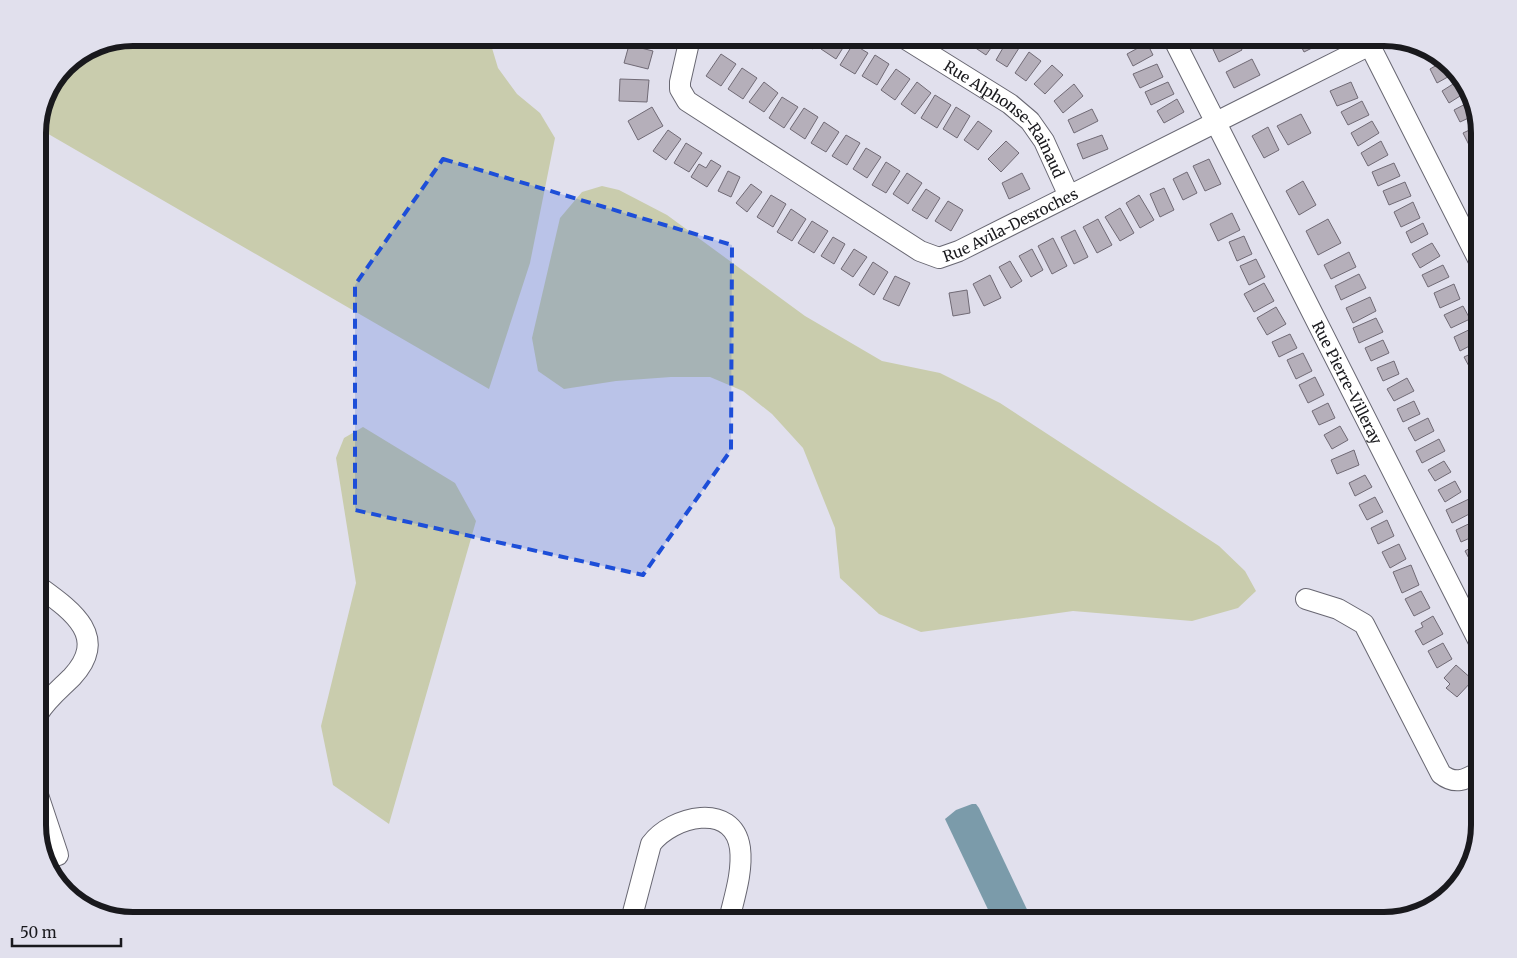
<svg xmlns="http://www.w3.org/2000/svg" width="1517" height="958" viewBox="0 0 1517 958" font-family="Merriweather,serif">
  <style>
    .green { fill: #c9ccad }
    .water { fill: #7b9baa }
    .building { fill: #b5afba; stroke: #706a75 }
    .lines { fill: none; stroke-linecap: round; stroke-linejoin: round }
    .minor-casing { stroke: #686772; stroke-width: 22 }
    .minor { stroke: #fff; stroke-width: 20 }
    .marked { fill: #1d4ed8; fill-opacity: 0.2; stroke: #1d4ed8; stroke-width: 4; stroke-dasharray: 10 6; stroke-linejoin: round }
    .labels { text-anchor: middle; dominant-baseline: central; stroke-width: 4; stroke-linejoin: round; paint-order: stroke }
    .street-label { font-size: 15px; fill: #19191d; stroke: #e1e0ed }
    .rim { fill: none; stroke: #19191d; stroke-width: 6 }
  </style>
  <rect width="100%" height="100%" fill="#e1e0ed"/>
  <!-- green -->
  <g class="green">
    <path d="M133,38H489L498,68L517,94L540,113L555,138L530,263L489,389L38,128L66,65L97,45Z"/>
    <path d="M602,186L619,190L667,215L805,316L882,361L940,373L1000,403L1219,546L1245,571L1256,591L1238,608L1192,621L1073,611L921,632L879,614L840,578L835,528L803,448L772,414L743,391L710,377H671L616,381L564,389L538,371L532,338L560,218L582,192Z"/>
    <path d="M363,427L455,483L476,521L389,824L333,785L321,726L356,583L336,458L344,438Z"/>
  </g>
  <!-- water -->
  <path class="water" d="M972,804H976L979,808L1032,920H993L945,819L956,810Z"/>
  <!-- building -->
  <g class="building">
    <path d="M798,38H820L813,49L797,39Z"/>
    <path d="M829,38H849L836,59L821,49Z"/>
    <path d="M981,38H998L986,55L974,47Z"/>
    <path d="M1109,38H1128L1119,47Z"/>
    <path d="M1232,38H1236L1242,50L1219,62L1212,47Z"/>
    <path d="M1297,38H1327L1328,40L1304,52Z"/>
    <path d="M1007,41L1019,48L1007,67L996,60Z"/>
    <path d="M1147,43L1153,55L1133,66L1127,54Z"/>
    <path d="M853,44L868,53L855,74L840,65Z"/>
    <path d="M629,45L653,51L648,69L624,63Z"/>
    <path d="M1423,49L1437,53L1438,54L1428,60Z"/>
    <path d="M1029,52L1041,61L1026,81L1015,73Z"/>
    <path d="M721,54L736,64L721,86L706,76Z"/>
    <path d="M875,55L889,64L877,85L862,76Z"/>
    <path d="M1252,59L1260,75L1234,88L1226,72Z"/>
    <path d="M1444,61L1455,73L1437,83L1430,69Z"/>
    <path d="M1157,64L1163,77L1140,88L1133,74Z"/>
    <path d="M1052,65L1063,75L1045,94L1034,84Z"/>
    <path d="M742,68L757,78L743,99L728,89Z"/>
    <path d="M896,69L910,79L895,100L881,90Z"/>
    <path d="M620,79L649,80L647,102L619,101Z"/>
    <path d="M1461,79L1468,91L1449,103L1442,91Z"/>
    <path d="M764,82L778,93L764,112L749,102Z"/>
    <path d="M917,82L931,93L915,114L901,104Z"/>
    <path d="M1168,82L1174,94L1151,105L1145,92Z"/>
    <path d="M1351,82L1358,98L1337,106L1330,91Z"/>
    <path d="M1074,84L1083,96L1063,113L1054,101Z"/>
    <path d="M935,95L951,105L937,128L921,118Z"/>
    <path d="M782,97L798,107L784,128L769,118Z"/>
    <path d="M1177,99L1184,112L1164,123L1157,111Z"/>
    <path d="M1362,101L1369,115L1348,125L1341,112Z"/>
    <path d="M1471,101L1475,115L1460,122L1454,110Z"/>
    <path d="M652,107L663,126L638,140L628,121Z"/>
    <path d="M956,107L970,116L957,138L943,129Z"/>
    <path d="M804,108L818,117L805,139L790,129Z"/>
    <path d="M1092,109L1098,121L1074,133L1068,120Z"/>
    <path d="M1301,114L1311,133L1288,145L1277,126Z"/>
    <path d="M978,121L992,131L978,150L964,140Z"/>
    <path d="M1372,121L1379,133L1358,146L1351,133Z"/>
    <path d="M824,122L839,132L826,152L811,143Z"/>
    <path d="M1478,126L1479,140L1469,145L1463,133Z"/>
    <path d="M1268,127L1279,150L1264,158L1252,136Z"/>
    <path d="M668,130L681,139L666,160L653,151Z"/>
    <path d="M846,135L860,143L847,165L832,156Z"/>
    <path d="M1102,135L1108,149L1083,159L1077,144Z"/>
    <path d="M1006,141L1019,153L1001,172L988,159Z"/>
    <path d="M1381,141L1388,155L1368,166L1361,153Z"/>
    <path d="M686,143L702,153L689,172L674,163Z"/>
    <path d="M866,148L881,157L867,178L853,169Z"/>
    <path d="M1209,159L1221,184L1205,191L1193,166Z"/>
    <path d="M711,160L721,166L707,187L691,177L699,164L706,168Z"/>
    <path d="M886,162L900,171L886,193L872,185Z"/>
    <path d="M1394,163L1400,176L1378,186L1372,172Z"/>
    <path d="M728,171L740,177L731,197L718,191Z"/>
    <path d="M1187,172L1197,193L1183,200L1173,179Z"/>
    <path d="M907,173L922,183L908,204L893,194Z"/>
    <path d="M1022,173L1030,189L1009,199L1002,183Z"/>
    <path d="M1303,181L1316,205L1299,215L1286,191Z"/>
    <path d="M1405,182L1411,196L1389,205L1383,191Z"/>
    <path d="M751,184L762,192L747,212L736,203Z"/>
    <path d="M1164,188L1174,210L1160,217L1150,194Z"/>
    <path d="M926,189L940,198L927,219L912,210Z"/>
    <path d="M771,195L786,204L773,227L757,217Z"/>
    <path d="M1139,195L1154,220L1140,228L1126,203Z"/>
    <path d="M948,201L963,210L951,231L935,221Z"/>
    <path d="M1413,202L1420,218L1401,227L1394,212Z"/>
    <path d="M1120,208L1134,233L1120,241L1105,217Z"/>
    <path d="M791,209L806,219L792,241L777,232Z"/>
    <path d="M1232,213L1240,230L1218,241L1210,224Z"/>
    <path d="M1098,219L1112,245L1097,253L1083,227Z"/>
    <path d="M1328,219L1341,243L1318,255L1306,231Z"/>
    <path d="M812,221L828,231L814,253L798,243Z"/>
    <path d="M1423,223L1428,234L1411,243L1406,232Z"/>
    <path d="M1075,230L1088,257L1074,264L1061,237Z"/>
    <path d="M1244,236L1252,254L1237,261L1229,242Z"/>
    <path d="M833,237L845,244L834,264L821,256Z"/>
    <path d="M1053,238L1067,266L1052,274L1038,246Z"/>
    <path d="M1432,243L1440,256L1420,268L1412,254Z"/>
    <path d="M854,249L867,257L853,277L841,269Z"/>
    <path d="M1032,249L1043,270L1031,277L1019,256Z"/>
    <path d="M1349,252L1356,267L1331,279L1324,265Z"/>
    <path d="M1256,259L1265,277L1249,285L1240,266Z"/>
    <path d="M1010,261L1022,281L1011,288L999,267Z"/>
    <path d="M873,262L888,272L874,295L859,285Z"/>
    <path d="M1443,265L1449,277L1428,287L1422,275Z"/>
    <path d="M1359,274L1366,288L1341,300L1335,286Z"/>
    <path d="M990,275L1001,298L984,306L973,284Z"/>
    <path d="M895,276L910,283L899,306L883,299Z"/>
    <path d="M1264,283L1274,301L1254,312L1244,294Z"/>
    <path d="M1454,284L1460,299L1440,308L1434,293Z"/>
    <path d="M967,290L970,313L953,316L949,293Z"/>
    <path d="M1370,297L1376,311L1353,323L1346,308Z"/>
    <path d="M1463,306L1470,319L1451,328L1444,315Z"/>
    <path d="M1276,307L1286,324L1267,335L1257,318Z"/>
    <path d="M1376,318L1383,332L1359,343L1353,328Z"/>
    <path d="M1475,327L1479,341L1460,351L1454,337Z"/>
    <path d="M1290,334L1297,348L1279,357L1272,342Z"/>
    <path d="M1383,340L1389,353L1371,361L1365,348Z"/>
    <path d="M1479,350V366L1471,370L1464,357Z"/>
    <path d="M1303,353L1312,371L1296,379L1287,360Z"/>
    <path d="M1394,361L1399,374L1383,381L1377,368Z"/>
    <path d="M1315,377L1324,395L1308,403L1299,385Z"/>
    <path d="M1407,378L1414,391L1394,401L1387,389Z"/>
    <path d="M1414,401L1420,414L1403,422L1397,409Z"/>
    <path d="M1328,403L1335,418L1319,425L1312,411Z"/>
    <path d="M1428,418L1434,431L1415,441L1408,428Z"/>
    <path d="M1340,426L1348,440L1332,449L1324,435Z"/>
    <path d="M1439,439L1445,451L1422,463L1416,451Z"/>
    <path d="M1354,450L1359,465L1337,474L1331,460Z"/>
    <path d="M1444,461L1451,472L1435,481L1428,470Z"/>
    <path d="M1365,475L1372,487L1355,496L1349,483Z"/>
    <path d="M1455,481L1461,492L1445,502L1438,490Z"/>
    <path d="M1375,497L1383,512L1367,520L1359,505Z"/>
    <path d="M1469,499L1475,511L1452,523L1446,510Z"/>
    <path d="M1479,519V534L1461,542L1456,530Z"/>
    <path d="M1387,520L1394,536L1378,544L1371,528Z"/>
    <path d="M1479,543V560L1472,564L1465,551Z"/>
    <path d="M1399,544L1406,559L1390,568L1382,552Z"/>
    <path d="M1411,565L1419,585L1402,593L1393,572Z"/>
    <path d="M1421,591L1430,608L1414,616L1405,599Z"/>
    <path d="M1433,616L1443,634L1423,645L1415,631L1423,627L1421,623Z"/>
    <path d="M1443,643L1452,659L1437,668L1428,651Z"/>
    <path d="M1456,665L1473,680L1457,697L1446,688L1450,684L1444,678Z"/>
  </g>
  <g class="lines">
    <!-- minor casing -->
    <g class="minor-casing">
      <g id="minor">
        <path id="s1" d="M690,38L680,82V89L687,101L920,251L939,258L959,251L1370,45"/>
        <path id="s2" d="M904,38L1010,104L1030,121L1044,141L1069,196"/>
        <path id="s3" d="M1173,38L1479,642"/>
        <path d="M1366,38L1479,261"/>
        <path d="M38,586C71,610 110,636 72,677C60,689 47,699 38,714"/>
        <path d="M1306,599L1338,609L1364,624L1441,774C1455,785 1465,780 1479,772"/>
        <path d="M38,795L58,855"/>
        <path d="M631,920L651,844C672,816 733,801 740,848C743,872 734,898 729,920"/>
      </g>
    </g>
    <!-- minor -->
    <use href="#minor" class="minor"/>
  </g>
  <!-- marked area -->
  <path class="marked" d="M443,159L732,245L731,450L643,575L355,510V285Z"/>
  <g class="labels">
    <!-- street labels -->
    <g class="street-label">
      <text stroke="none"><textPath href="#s2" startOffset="132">Rue Alphonse-Rainaud</textPath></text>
      <text stroke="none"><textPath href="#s1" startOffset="442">Rue Avila-Desroches</textPath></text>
      <text stroke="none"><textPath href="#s3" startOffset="386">Rue Pierre-Villeray</textPath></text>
    </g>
  </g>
  <!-- crop -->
  <path d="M0 0H1517V958H0ZM133 46H1384A87 87 0 0 1 1471 133V825A87 87 0 0 1 1384 912H133A87 87 0 0 1 46 825V133A87 87 0 0 1 133 46Z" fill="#e1e0ed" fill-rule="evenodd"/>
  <path class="rim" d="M133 46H1384A87 87 0 0 1 1471 133V825A87 87 0 0 1 1384 912H133A87 87 0 0 1 46 825V133A87 87 0 0 1 133 46Z"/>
  <!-- scale -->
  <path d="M12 938v8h109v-8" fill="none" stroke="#19191d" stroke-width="2.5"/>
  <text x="20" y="938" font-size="15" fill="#19191d" stroke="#e1e0ed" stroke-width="4" paint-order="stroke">50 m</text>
</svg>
